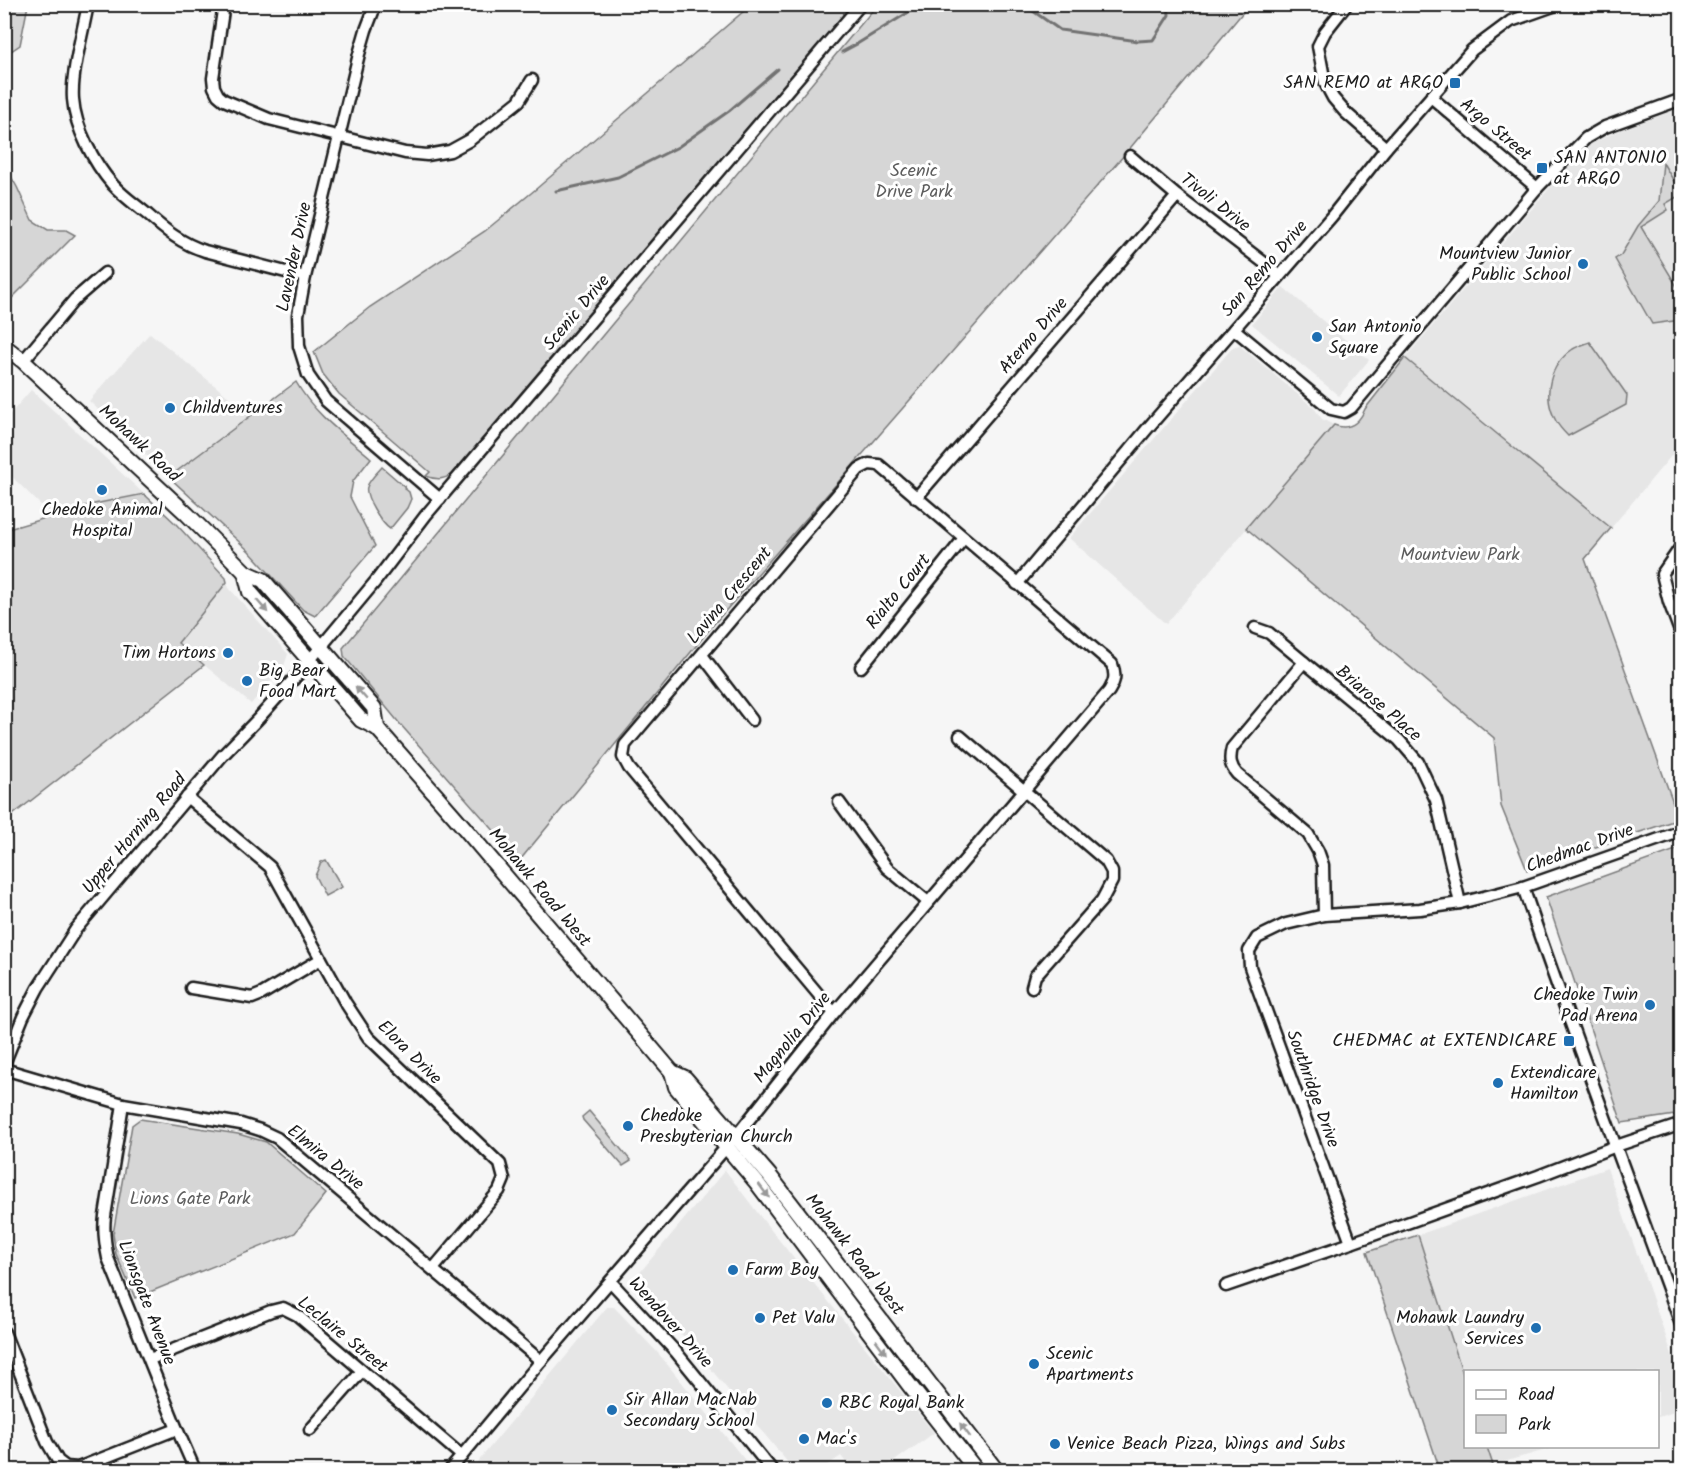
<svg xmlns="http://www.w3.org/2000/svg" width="1686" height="1475" viewBox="0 0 1686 1475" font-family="Kalam,sans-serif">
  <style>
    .built { fill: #e6e6e6 }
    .green { fill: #d6d6d6; stroke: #797979; stroke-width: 1.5 }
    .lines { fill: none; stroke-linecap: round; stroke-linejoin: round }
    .stream { stroke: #727272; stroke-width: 3 }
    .minor-casing { stroke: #1c1c1c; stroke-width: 15 }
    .major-casing { stroke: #1c1c1c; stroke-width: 18 }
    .minor { stroke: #fff; stroke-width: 10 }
    .major { stroke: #fff; stroke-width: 14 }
    .oneway { fill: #999 }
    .poi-dot { fill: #1f6fb2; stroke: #fff; stroke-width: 2 }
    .labels { text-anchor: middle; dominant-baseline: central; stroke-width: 6; stroke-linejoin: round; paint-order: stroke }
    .poi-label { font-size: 18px; fill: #1c1c1c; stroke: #fff; text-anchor: start }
    .street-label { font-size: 18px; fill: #1c1c1c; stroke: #fff }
    .park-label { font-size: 18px; fill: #5d5d5d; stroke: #fff }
  </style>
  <rect width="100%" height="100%" fill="#f6f6f6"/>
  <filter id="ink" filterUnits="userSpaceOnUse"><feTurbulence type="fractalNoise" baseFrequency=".0167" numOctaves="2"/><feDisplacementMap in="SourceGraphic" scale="12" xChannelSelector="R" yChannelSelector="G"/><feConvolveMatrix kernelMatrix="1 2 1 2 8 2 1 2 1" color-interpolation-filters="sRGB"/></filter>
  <g filter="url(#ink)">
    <!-- built -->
    <g class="built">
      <path d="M1681,108V444L1611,528L1405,358L1575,158L1593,143L1615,132Z"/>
      <path d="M1283,287L1369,360L1339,396L1252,324Z"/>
      <path d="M150,333L251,415L169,477L89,401Z"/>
      <path d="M1239,345L1314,408L1322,419L1334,425L1166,624L1069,538L1233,347Z"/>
      <path d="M31,390L88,442L144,494L52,516L5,470V420Z"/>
      <path d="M227,582L229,588L288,654L284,666L251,704L178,643Z"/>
      <path d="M1607,1168L1681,1380V1410L1658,1417V1372H1466L1465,1380L1418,1235Z"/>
      <path d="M725,1170L763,1220L934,1433L882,1470H852L841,1456L820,1470H794L686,1339L632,1282Z"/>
      <path d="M607,1307H614L658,1353L753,1470H471Z"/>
      <path d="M1487,1446L1556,1447L1493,1465Z"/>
    </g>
    <!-- green -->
    <g class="green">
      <path d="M5,4L28,5L20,45L5,55Z"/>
      <path d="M751,5H852L659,231L534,383L456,472C446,479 438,481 426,476L430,472L339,394L323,374L314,352L370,307L485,231L536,189Z"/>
      <path d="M877,5H1249L1126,153L714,624L520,860L400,724L344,656L343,648Z"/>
      <path d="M1663,163L1681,193V198L1680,195L1665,204L1668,210L1641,227L1681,293V320L1652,324L1615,259L1621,255L1638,226L1659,201Z"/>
      <path d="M5,166L17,187L32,220L48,230H66L75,235L5,305Z"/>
      <path d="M1590,342L1627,395L1626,405L1568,436C1564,432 1559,427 1556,421C1542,396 1549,365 1573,349C1578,346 1585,344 1590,342Z"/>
      <path d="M1405,358L1611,528L1585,559L1679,819L1527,870L1501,806L1494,738L1246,528L1334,425C1350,431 1359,423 1365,409Z"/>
      <path d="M296,382C314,414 344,435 371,458L353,481L350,497L375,546L315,616L303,610L249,551L169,477Z"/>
      <path d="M382,467L405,487L404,488L409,492L411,499L407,508L390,529C382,524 364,496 367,487C369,480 377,473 382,467Z"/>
      <path d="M144,494L176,524L226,578L227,582L178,643L204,665L5,821V530L89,505Z"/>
      <path d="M1681,848V1114L1622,1123L1546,897Z"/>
      <path d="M326,860L342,887L325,896L315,876L321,862Z"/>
      <path d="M589,1111L631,1161L623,1166L583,1120L582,1117Z"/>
      <path d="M140,1119L238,1134L266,1142L326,1194L295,1233L135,1298L116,1254L113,1234L132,1125Z"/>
      <path d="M1418,1235L1465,1380L1466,1446L1487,1447L1493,1465L1478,1470H1440L1367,1252Z"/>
    </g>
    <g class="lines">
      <!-- stream -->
      <g class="stream">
        <path d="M1023,4L1060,30L1138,41L1153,40L1169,15L1168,4"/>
        <path d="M842,52L857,44L922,4"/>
        <path d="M556,191L618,177L678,147L729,111L778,69"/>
        <path d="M4,252L8,259L4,283"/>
      </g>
      <!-- minor casing -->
      <g class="minor-casing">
        <g id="minor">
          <path d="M88,4C83,32 71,73 73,99C75,128 94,163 113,185C123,196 136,205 148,215C165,230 182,244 205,251L305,277"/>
          <path d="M224,4L213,78L214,87L218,95L224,100L269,119L405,153L427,155L450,151L470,140L519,101L532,80"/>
          <path d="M376,4L366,30L359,54L305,277L298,315L299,346L308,375L326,401L440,499"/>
          <path d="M1347,4L1325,32L1318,46L1325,83L1333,98L1345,112L1386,148"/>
          <path d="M1431,97L1537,188"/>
          <path d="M1130,156L1177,196L1271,268L1279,277"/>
          <path d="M1234,329L1331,409L1344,412L1351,408L1537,188L1586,138L1605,127L1682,99"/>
          <path d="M23,361L75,299L105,273"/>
          <path d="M916,498L1177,196"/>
          <path d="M1682,545L1662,574L1669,602L1682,637"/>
          <path d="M1017,584L1147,429L1332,216L1386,148L1472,50L1511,21L1559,4"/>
          <path d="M1255,628L1269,633L1304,662L1399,740L1418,762L1436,800L1460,903"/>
          <path d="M702,655L752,720"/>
          <path d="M1304,662L1232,748C1229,759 1230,766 1237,774L1308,834L1318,851L1323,865L1324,915"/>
          <path d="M861,667L964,538"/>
          <path d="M960,736L1106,861L1112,872V881L1102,900L1035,976L1032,987"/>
          <path d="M187,797L270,867L345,1002L368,1037L500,1164L504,1179L499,1191L433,1269"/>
          <path d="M839,802L887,868L928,902"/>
          <path d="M1682,831L1523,887C1573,1035 1629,1180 1682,1327"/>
          <path d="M1523,887L1460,903L1420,909L1324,915L1286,924L1257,938L1249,951L1250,967L1351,1243L1538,1176L1616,1146L1682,1124"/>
          <path d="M191,988L252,998L262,994L321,959"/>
          <path d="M4,1064L23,1017L38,988L76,929L222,756L257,720L300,672L375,582L426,515L861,4"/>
          <path d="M4,1069L123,1104L241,1124L260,1130L277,1138L541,1361"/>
          <path d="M123,1104L105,1216C103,1231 105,1244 108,1258L177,1429L195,1470"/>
          <path d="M611,1282L676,1352L772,1470"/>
          <path d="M1226,1286L1351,1243"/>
          <path d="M4,1332L47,1442L58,1461L66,1467L78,1468L177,1429"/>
          <path d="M150,1359L271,1311L283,1308L297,1315L462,1456"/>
          <path d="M310,1430L362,1371"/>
          <path d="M450,1470L541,1361L736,1136L834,1013L1109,691C1115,681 1116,675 1112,664L879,465L869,464L859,469L625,745L623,757L629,768L834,1013"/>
        </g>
      </g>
      <!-- major casing -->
      <g class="major-casing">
        <g id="major">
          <path d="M4,346L23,361L187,514L245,572L263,580L374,708L377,728"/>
          <path d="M245,572L250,592L361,720L377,728L455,817L672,1072L685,1078L769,1175L996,1470"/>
          <path d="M672,1072L676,1087L757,1183L910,1386L976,1470"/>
        </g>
      </g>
      <!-- minor -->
      <use href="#minor" class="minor"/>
      <!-- major -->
      <use href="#major" class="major"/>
    </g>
    <!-- one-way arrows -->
    <defs><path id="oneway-solid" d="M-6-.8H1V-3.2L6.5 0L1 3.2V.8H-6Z" transform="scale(1.5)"/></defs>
    <g class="oneway">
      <use href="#oneway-solid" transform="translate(262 606) rotate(49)"/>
      <use href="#oneway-solid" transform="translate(361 693) rotate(-131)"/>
      <use href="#oneway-solid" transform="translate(764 1191) rotate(53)"/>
      <use href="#oneway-solid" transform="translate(881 1347) rotate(53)"/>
      <use href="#oneway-solid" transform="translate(965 1430) rotate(-127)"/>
    </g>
  </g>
  <!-- markers -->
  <g class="poi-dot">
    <rect x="1449" y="77" width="12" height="12" rx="3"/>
    <rect x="1536" y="162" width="12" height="12" rx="3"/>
    <circle cx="1583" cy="264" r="6"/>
    <circle cx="1317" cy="337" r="6"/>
    <circle cx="170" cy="408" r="6"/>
    <circle cx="102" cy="490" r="6"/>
    <circle cx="228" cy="653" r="6"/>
    <circle cx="247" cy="681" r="6"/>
    <circle cx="1650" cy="1005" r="6"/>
    <rect x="1563" y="1035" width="12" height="12" rx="3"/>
    <circle cx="1498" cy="1083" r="6"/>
    <circle cx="628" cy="1126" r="6"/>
    <circle cx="733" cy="1270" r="6"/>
    <circle cx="760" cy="1318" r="6"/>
    <circle cx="1536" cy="1328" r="6"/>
    <circle cx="1034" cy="1364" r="6"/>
    <circle cx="827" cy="1403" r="6"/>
    <circle cx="612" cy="1410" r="6"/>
    <circle cx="804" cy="1439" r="6"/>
    <circle cx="1055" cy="1444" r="6"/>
  </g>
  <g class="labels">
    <!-- poi labels -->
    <g class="poi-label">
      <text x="1443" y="83" text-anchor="end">SAN REMO at ARGO</text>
      <text x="1554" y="158">SAN ANTONIO<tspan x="1554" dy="21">at ARGO</tspan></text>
      <text x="1571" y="254" text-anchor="end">Mountview Junior<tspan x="1571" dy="21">Public School</tspan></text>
      <text x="1329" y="327">San Antonio<tspan x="1329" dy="21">Square</tspan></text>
      <text x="182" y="408">Childventures</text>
      <text x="102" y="510" text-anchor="middle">Chedoke Animal<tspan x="102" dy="21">Hospital</tspan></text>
      <text x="216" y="653" text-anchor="end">Tim Hortons</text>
      <text x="259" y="671">Big Bear<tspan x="259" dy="21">Food Mart</tspan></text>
      <text x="1638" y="995" text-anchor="end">Chedoke Twin<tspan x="1638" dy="21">Pad Arena</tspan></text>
      <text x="1557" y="1041" text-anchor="end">CHEDMAC at EXTENDICARE</text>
      <text x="1510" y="1073">Extendicare<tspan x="1510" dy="21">Hamilton</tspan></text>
      <text x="640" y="1116">Chedoke<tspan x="640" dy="21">Presbyterian Church</tspan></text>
      <text x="745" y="1270">Farm Boy</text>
      <text x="772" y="1318">Pet Valu</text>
      <text x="1524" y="1318" text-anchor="end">Mohawk Laundry<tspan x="1524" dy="21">Services</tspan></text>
      <text x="1046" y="1354">Scenic<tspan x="1046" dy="21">Apartments</tspan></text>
      <text x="624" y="1400">Sir Allan MacNab<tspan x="624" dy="21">Secondary School</tspan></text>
      <text x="839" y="1403">RBC Royal Bank</text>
      <text x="816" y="1439">Mac's</text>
      <text x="1067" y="1444">Venice Beach Pizza, Wings and Subs</text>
    </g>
    <!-- street labels -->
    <g class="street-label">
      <text transform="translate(1495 130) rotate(40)">Argo Street</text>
      <text transform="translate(1215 203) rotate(38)">Tivoli Drive</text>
      <text transform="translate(295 257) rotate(-78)">Lavender Drive</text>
      <text transform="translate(1265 269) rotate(-49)">San Remo Drive</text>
      <text transform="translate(577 313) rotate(-50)">Scenic Drive</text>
      <text transform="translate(1034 336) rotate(-49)">Aterno Drive</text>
      <text transform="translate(139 444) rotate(43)">Mohawk Road</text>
      <text transform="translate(899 592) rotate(-51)">Rialto Court</text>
      <text transform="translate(730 596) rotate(-50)">Lavina Crescent</text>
      <text transform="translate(1378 704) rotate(41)">Briarose Place</text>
      <text transform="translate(135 834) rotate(-50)">Upper Horning Road</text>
      <text transform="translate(1580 849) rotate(-20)">Chedmac Drive</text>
      <text transform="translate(539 888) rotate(50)">Mohawk Road West</text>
      <text transform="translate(793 1038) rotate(-51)">Magnolia Drive</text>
      <text transform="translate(409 1053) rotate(45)">Elora Drive</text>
      <text transform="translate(1312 1089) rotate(70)">Southridge Drive</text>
      <text transform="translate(325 1158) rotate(39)">Elmira Drive</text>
      <text transform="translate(854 1255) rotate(52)">Mohawk Road West</text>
      <text transform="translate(146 1303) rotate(69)">Lionsgate Avenue</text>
      <text transform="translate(670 1323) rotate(48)">Wendover Drive</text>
      <text transform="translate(342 1335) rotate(39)">Leclaire Street</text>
    </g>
    <!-- park labels -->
    <g class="park-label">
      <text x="914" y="171">Scenic<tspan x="914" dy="21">Drive Park</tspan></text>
      <text x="1460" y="555">Mountview Park</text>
      <text x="190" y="1199">Lions Gate Park</text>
    </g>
  </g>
  <!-- margin -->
  <rect width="1686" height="1475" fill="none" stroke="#fff" stroke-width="24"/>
  <rect x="12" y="12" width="1662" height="1451" fill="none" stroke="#1c1c1c" stroke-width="2" filter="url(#ink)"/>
  <!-- legend -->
  <rect x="1464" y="1370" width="195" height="78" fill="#ffffff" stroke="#a4a4a4" stroke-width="1.5"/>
  <rect x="1476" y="1390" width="30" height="9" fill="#ffffff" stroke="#a4a4a4" stroke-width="1.5"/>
  <text x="1518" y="1400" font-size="18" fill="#1c1c1c">Road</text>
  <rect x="1476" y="1415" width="30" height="18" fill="#d6d6d6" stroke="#a4a4a4" stroke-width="1.5"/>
  <text x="1518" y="1430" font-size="18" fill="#1c1c1c">Park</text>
</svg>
